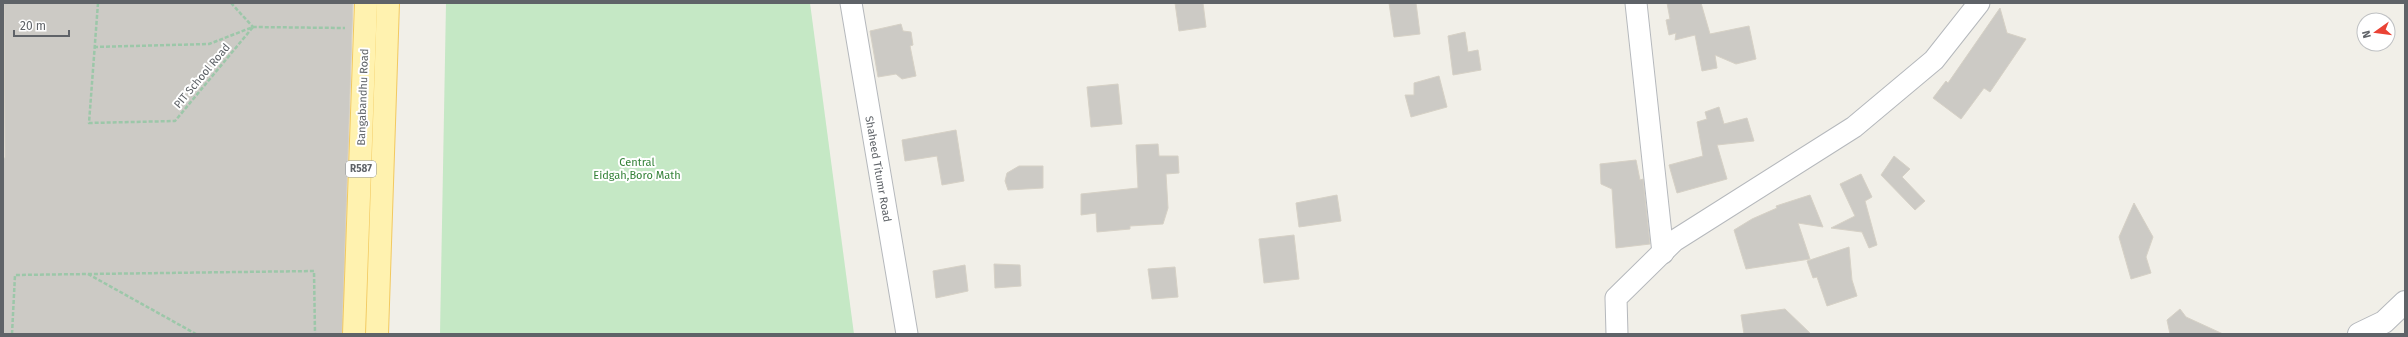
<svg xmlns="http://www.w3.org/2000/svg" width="2408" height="337" viewBox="0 0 2408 337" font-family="'Fira Sans',sans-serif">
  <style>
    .green { fill: #c5e8c5 }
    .building { fill: #cccac5; stroke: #d6d1c6 }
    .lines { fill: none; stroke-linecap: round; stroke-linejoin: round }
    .minor-casing { stroke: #b5b8bc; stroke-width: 23 }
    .tertiary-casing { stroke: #b5b8bc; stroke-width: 24 }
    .primary-casing { stroke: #f2c960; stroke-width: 24 }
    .path { stroke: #9cc7a9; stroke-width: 2.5; stroke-dasharray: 4 2; stroke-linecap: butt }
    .minor { stroke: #fff; stroke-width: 21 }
    .tertiary { stroke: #fff; stroke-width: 22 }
    .primary { stroke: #fff2af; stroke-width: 22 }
    .labels { text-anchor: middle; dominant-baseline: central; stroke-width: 4; stroke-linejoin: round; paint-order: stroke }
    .shield { fill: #fff; stroke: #8f9295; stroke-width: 1 }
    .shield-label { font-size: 10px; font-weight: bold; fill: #5f6368 }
    .street-label { font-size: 11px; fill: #5f6368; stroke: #fff }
    .park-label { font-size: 11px; fill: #348238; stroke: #fff }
  </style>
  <rect width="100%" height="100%" fill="#f1efe8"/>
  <!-- green -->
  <path class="green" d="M446,3H810L854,334H440Z"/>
  <!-- building -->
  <g class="building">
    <path d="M4,3H353L342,334H3V158H5Z"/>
    <path d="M1175,3H1203L1206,27L1179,31Z"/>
    <path d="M1389,3H1416L1420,34L1394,37Z"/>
    <path d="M1667,3H1701L1710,34L1749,26L1756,59L1736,64L1715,55L1717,68L1702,71L1695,35L1675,40L1676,33L1669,35L1666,20L1670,19Z"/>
    <path d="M2000,8L2007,33L2026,39L1990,92L1984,88L1961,119L1933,98L1946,81L1948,83Z"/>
    <path d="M901,24L903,31L911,32L913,45L910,46L916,76L902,79L896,74L878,77L870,31Z"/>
    <path d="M1465,32L1468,52L1478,50L1481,70L1453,75L1448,36Z"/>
    <path d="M1439,76L1447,107L1411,117L1405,95H1414V83Z"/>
    <path d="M1118,84L1122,124L1091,127L1087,87Z"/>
    <path d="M1719,107L1724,124L1747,118L1754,141L1717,145L1727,179L1677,193L1669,165L1703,156L1697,122L1707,119L1705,112Z"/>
    <path d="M956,130L964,181L942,185L937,156L905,161L902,140Z"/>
    <path d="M1158,144L1159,156H1178L1179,173L1166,174L1168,208L1163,224L1130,226V229L1097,232L1096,213L1081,215V194L1138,188L1136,145Z"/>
    <path d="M1894,156L1910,169L1902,177L1925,201L1915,210L1881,175Z"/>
    <path d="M1636,160L1640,180L1643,179L1650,244L1616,248L1612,189L1601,184L1600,164Z"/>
    <path d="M1019,166H1043V188L1008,190L1005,181L1007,173Z"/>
    <path d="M1861,174L1872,197L1865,201L1877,245L1869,248L1862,232L1831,228L1855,216L1840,184Z"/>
    <path d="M1337,195L1341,221L1299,227L1296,203Z"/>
    <path d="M1810,195L1823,227L1798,223L1810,259L1746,269L1734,230L1752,219L1777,208L1776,206Z"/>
    <path d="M2134,203L2153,237L2146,257L2151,273L2131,279L2119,237Z"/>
    <path d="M1294,235L1299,279L1264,283L1259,239Z"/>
    <path d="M1849,247L1852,280L1857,296L1827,306L1817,277L1813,278L1807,261Z"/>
    <path d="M994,264L1020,265L1021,286L995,288Z"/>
    <path d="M965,265L968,291L936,298L933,271Z"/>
    <path d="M1175,267L1178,297L1152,299L1148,269Z"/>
    <path d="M1785,309L1811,334H1744L1741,315Z"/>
    <path d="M2180,309L2186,317L2223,334H2170L2167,320Z"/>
  </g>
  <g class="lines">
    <!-- minor casing -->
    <g class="minor-casing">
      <g id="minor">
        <path d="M851,3L907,334"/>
        <path d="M1636,3L1663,253"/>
        <path d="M1617,334L1616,298L1674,241L1854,127L1934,60L1979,3"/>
      </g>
    </g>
    <!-- tertiary casing -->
    <g class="tertiary-casing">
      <path id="tertiary" d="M2359,334L2384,322L2405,302"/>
    </g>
    <!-- primary casing -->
    <g class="primary-casing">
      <g id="primary">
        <path d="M354,334L366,3"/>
        <path d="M377,334L388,3"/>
      </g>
    </g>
    <!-- path -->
    <g class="path">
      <path d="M98,3L89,123L175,121L253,27"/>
      <path d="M231,3L253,27"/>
      <path d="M94,47L209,44L253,27L345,28"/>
      <path d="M88,274L196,334"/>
      <path d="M12,334L15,275L314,271L315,334"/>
    </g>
    <!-- minor -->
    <use href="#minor" class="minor"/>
    <!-- tertiary -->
    <use href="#tertiary" class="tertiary"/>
    <!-- primary -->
    <use href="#primary" class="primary"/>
  </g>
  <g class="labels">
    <!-- shield labels -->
    <rect class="shield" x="346" y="161" width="30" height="16" rx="3"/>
    <g class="shield-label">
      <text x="361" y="169">R587</text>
    </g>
    <!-- street labels -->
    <g class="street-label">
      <text transform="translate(202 76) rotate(-50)">PIT School Road</text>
      <text transform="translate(363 97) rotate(-88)">Bangabandhu Road</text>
      <text transform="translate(878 169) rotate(80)">Shaheed Titumr Road</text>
    </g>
    <!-- park labels -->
    <g class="park-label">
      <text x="637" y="162">Central<tspan x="637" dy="13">Eidgah,Boro Math</tspan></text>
    </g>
  </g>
  <!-- border -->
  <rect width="2408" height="337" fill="none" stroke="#5f6368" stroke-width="8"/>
  <!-- north arrow -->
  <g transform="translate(2376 32) rotate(256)"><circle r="19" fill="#ffffff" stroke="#bfc1c3"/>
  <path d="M0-3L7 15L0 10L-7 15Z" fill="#ea4335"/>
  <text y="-6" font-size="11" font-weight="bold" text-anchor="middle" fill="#5f6368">N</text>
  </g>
  <!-- scale -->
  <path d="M14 30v6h55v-6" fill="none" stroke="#5f6368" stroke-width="2"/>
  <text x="20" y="30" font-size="12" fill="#5f6368" stroke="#ffffff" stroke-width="3" paint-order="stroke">20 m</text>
</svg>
